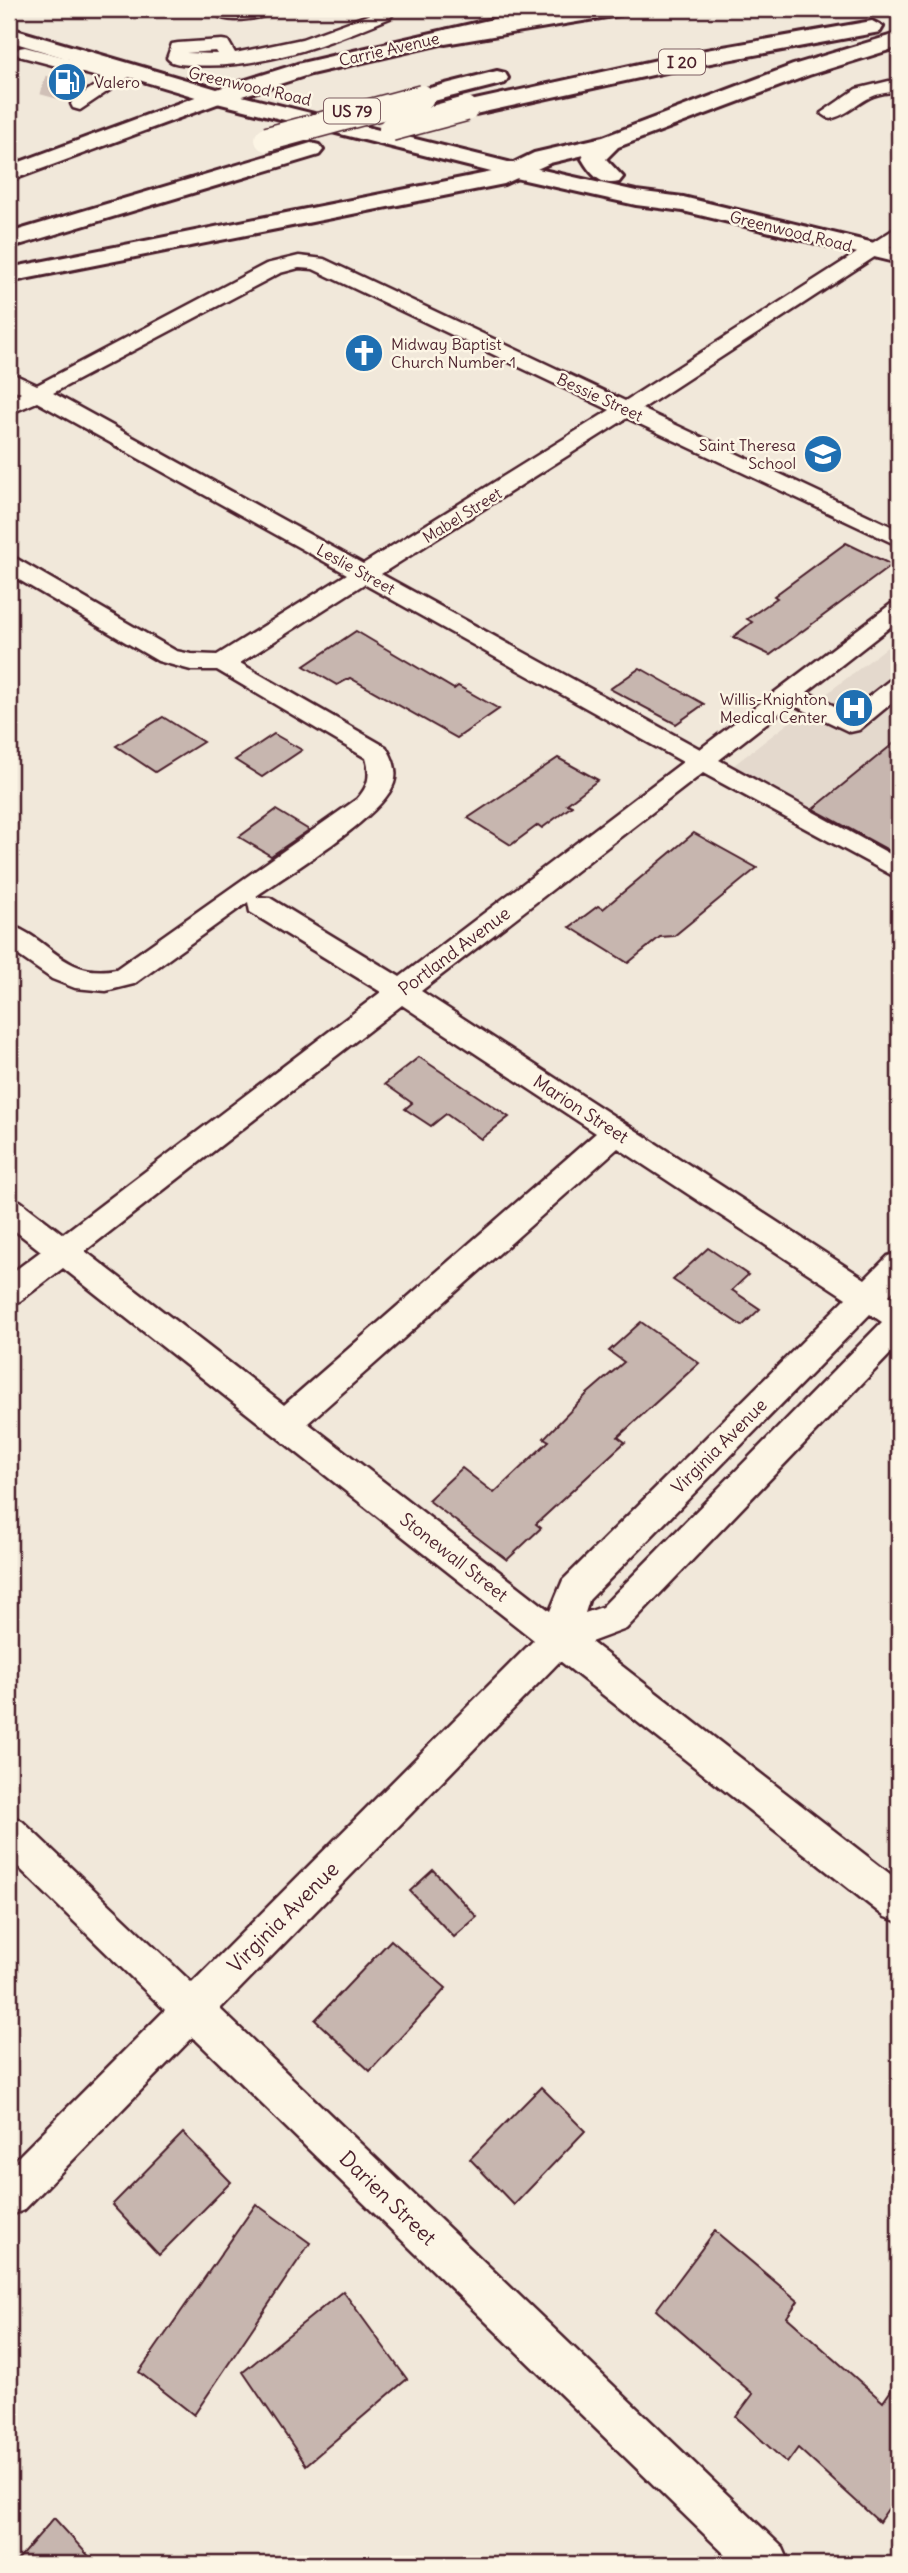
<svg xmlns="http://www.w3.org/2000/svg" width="908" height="2573" viewBox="0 0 908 2573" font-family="Delius,sans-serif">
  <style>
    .built { fill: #e4d9cd }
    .building { fill: #c7b6af; stroke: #4a1f2b; stroke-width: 2 }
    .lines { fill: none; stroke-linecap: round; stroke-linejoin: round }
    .minor-tunnel { stroke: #d0c0b7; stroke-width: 19; stroke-dasharray: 19 10; stroke-linecap: butt }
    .minor-casing { stroke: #4a1f2b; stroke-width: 5 }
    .major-casing { stroke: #4a1f2b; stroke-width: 6 }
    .highway-casing { stroke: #4a1f2b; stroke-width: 6 }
    .minor { fill: #fcf5e5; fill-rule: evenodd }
    .major { fill: #fcf5e5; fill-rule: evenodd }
    .highway { fill: #fcf5e5; fill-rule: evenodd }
    .highway-bridge-casing { stroke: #4a1f2b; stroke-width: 27; stroke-linecap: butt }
    .highway-bridge { stroke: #fcf5e5; stroke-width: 24 }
    .labels { text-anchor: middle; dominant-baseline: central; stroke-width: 5; stroke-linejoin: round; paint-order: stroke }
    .far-street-label { font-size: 16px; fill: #4a1f2b; stroke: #fcf5e5 }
    .shield { fill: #fcf5e5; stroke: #7f5f63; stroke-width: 2 }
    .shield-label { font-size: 16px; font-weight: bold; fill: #4a1f2b }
    .far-poi-label { font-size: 16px; fill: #4a1f2b; stroke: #fcf5e5; text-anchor: start }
    .street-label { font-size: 18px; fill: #4a1f2b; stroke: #fcf5e5 }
    .near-street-label { font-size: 21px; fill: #4a1f2b; stroke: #fcf5e5 }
  </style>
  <rect width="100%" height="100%" fill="#f1e8da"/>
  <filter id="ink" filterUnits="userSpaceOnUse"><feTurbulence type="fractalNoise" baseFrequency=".0143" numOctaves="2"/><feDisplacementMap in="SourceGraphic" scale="14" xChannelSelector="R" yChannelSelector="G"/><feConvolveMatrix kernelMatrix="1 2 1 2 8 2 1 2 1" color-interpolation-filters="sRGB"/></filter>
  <g filter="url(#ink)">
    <!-- built -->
    <path class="built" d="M899,638V880L717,778Z"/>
    <!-- building -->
    <g class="building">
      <path d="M846,543L892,565L770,655L733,637L752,622L747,619L777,598L774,596Z"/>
      <path d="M356,631L454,689L458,686L499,709L457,738L350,678L337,685L304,666Z"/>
      <path d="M640,668L704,704L676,724L610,689Z"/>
      <path d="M163,717L203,742L155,772L116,746Z"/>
      <path d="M274,734L302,750L262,777L235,760Z"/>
      <path d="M899,739V856L813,809Z"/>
      <path d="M558,758L598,780L567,804L572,806L542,828L538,825L511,845L468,818Z"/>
      <path d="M276,810L309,830L271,856L239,837Z"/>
      <path d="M694,833L757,868L674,936L660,937L628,963L570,927L598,906L603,909Z"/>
      <path d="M419,1057L509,1117L481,1139L446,1114L431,1126L405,1109L412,1103L385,1084Z"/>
      <path d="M708,1248L748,1275L732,1290L760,1309L742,1326L673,1280Z"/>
      <path d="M641,1322L699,1363L618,1437L625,1442L536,1524L541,1528L507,1560L428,1500L462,1468L494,1493L549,1441L544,1438L587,1394L624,1362L609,1351Z"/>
      <path d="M433,1870L477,1917L454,1937L410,1891Z"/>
      <path d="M391,1940L446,1988L370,2071L315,2020Z"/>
      <path d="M541,2087L585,2131L514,2205L470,2159Z"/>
      <path d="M183,2133L231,2182L159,2255L112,2205Z"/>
      <path d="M256,2204L310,2243L194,2415L139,2372Z"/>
      <path d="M715,2231L798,2301L787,2317L883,2402L899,2379V2493L879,2522L798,2448L787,2463L736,2417L753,2394L656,2310Z"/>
      <path d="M343,2291L407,2379L306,2465L243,2372Z"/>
      <path d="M54,2518L96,2564H14Z"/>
    </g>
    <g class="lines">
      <!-- minor-tunnel -->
      <path class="minor-tunnel" d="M43,85L72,93"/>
      <!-- minor casing -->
      <g class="minor-casing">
        <g id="minor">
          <path d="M233,9H279C269,18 227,25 217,15L220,11Z"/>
          <path d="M384,9L390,10L393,14L390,18C328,44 261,70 192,65C183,64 173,65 167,58L172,44L178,43L222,40L228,41L235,53L302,39ZM216,51L218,54L186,53Z"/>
          <path d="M25,47L117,71L129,66L138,71L80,110L73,108L71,104L73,100L105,79L19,56L16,52L19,48Z"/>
          <path d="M889,81L899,82V92C862,91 858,112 830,119L821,113L856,89Z"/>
          <path d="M899,226V241L642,409L899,530V546L627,418L381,574L700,749L891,604L899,602V620L807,692L848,713L890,680L899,677V697L859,730L850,732L791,704L719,760L899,859V879L703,773L421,991L865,1279L888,1256L899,1253V1285L889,1295L899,1301V1345L626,1629L591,1642L899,1881V1922L885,1917L560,1661L220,2009L783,2548L790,2564H735L193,2037L24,2210L9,2216V2166L165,2010L9,1858V1815L22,1821L192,1983L534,1640L63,1268L20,1301L9,1304V1275L41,1251L9,1226V1197L20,1201L63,1234L381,992L250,912L248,902L134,984L106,991L75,988L52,979L9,949V925C51,938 63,979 116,969L357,799C369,786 371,775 366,758L217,670H191L158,661L9,574V557L17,559L176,651L191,654L217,655L347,574L37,402L9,414V399L21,393L9,387V372L37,385L266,264L299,256L324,259L625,401ZM299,268L313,269L610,410L363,564L53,393L280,273ZM364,584L683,762L400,977L270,898L255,897C287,874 383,817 394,783C398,771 393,758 386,747L240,663ZM402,1005L596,1133L284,1405L85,1251ZM618,1148L846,1298L563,1580L550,1611L308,1423ZM870,1314L882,1322L602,1607L585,1613L589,1600Z"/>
        </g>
      </g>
      <!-- major casing -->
      <g class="major-casing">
        <path id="major" d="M536,9H574L571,14L311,74L242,96L516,164L636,191L683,197L899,249V263L683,211L636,205L507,176L209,101L9,41V31L16,30L217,89L297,64Z"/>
      </g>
      <!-- highway casing -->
      <g class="highway-casing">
        <g id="highway">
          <path d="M581,9H630L619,15L445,44L434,37L445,30Z"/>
          <path d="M872,21L883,27L880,32L689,67L466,116L455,109L466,102L689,53Z"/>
          <path d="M899,33V47L809,75L618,147L606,159L623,177L619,182C601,187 591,174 582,159L584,155L550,163L504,184L9,282V268L497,171L534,153L603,137L793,65Z"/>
          <path d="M497,71L505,73L508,78L505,83L422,104L411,97L414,92Z"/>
          <path d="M217,89L225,91L228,96L225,101L9,181V166Z"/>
          <path d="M311,143L319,145L323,150L319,155L9,248V233Z"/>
        </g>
      </g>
      <!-- minor -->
      <use href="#minor" class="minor"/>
      <!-- major -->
      <use href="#major" class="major"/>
      <!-- highway -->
      <use href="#highway" class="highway"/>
      <!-- highway-bridge casing -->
      <g class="highway-bridge-casing">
        <g id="highway-bridge">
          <path d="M391,129L466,109"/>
          <path d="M267,139L422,97"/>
        </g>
      </g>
      <!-- highway-bridge -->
      <use href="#highway-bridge" class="highway-bridge"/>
    </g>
  </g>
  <!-- icons -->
  <defs>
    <g id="fuel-disc" transform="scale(2.0125)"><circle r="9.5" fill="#1f6fb2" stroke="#fcf5e5"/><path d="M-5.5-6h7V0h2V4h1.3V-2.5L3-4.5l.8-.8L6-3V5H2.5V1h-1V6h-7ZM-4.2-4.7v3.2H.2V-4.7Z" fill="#fff"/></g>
    <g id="church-disc" transform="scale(2.0125)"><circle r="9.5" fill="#1f6fb2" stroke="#fcf5e5"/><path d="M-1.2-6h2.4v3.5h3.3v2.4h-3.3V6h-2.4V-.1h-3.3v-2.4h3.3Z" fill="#fff"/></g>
    <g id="school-disc" transform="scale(2.0125)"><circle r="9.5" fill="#1f6fb2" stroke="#fcf5e5"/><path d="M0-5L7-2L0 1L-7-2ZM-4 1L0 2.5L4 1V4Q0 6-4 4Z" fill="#fff"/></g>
    <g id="hospital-disc" transform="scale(2.0125)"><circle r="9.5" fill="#1f6fb2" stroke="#fcf5e5"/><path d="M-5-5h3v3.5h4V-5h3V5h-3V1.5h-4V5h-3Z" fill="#fff"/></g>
  </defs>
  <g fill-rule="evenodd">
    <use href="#fuel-disc" x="67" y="82"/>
    <use href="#church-disc" x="364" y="353"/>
    <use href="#school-disc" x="823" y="454"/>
    <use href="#hospital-disc" x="854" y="708"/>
  </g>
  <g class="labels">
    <!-- far-street labels -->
    <g class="far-street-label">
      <text transform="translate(389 49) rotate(-13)">Carrie Avenue</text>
      <text transform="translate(250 86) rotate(13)">Greenwood Road</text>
      <text transform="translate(791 231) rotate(14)">Greenwood Road</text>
      <text transform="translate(600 397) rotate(25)">Bessie Street</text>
      <text transform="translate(462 515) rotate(-32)">Mabel Street</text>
      <text transform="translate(356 569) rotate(29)">Leslie Street</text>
    </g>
    <!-- shield labels -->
    <g class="shield">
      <rect x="659" y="49.5" width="46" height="25" rx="5"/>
      <rect x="324" y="98.5" width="56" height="25" rx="5"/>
    </g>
    <g class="shield-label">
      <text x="682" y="62">I 20</text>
      <text x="352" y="111">US 79</text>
    </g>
    <!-- far-poi labels -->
    <g class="far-poi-label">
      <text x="94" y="82">Valero</text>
      <text x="391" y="344">Midway Baptist<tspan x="391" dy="18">Church Number 1</tspan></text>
      <text x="796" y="445" text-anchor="end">Saint Theresa<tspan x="796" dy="18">School</tspan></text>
      <text x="827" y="699" text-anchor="end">Willis-Knighton<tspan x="827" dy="18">Medical Center</tspan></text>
    </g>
    <!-- street labels -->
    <g class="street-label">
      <text transform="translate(454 951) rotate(-37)">Portland Avenue</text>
      <text transform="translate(581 1109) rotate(33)">Marion Street</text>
      <text transform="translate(719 1446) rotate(-45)">Virginia Avenue</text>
      <text transform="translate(454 1557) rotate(38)">Stonewall Street</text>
    </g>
    <!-- near-street labels -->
    <g class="near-street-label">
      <text transform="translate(283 1917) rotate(-45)">Virginia Avenue</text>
      <text transform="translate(388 2198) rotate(44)">Darien Street</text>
    </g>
  </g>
  <!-- margin -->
  <rect width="908" height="2573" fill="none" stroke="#fcf5e5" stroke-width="35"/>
  <rect x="18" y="18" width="873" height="2538" fill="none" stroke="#4a1f2b" stroke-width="2.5" filter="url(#ink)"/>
</svg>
